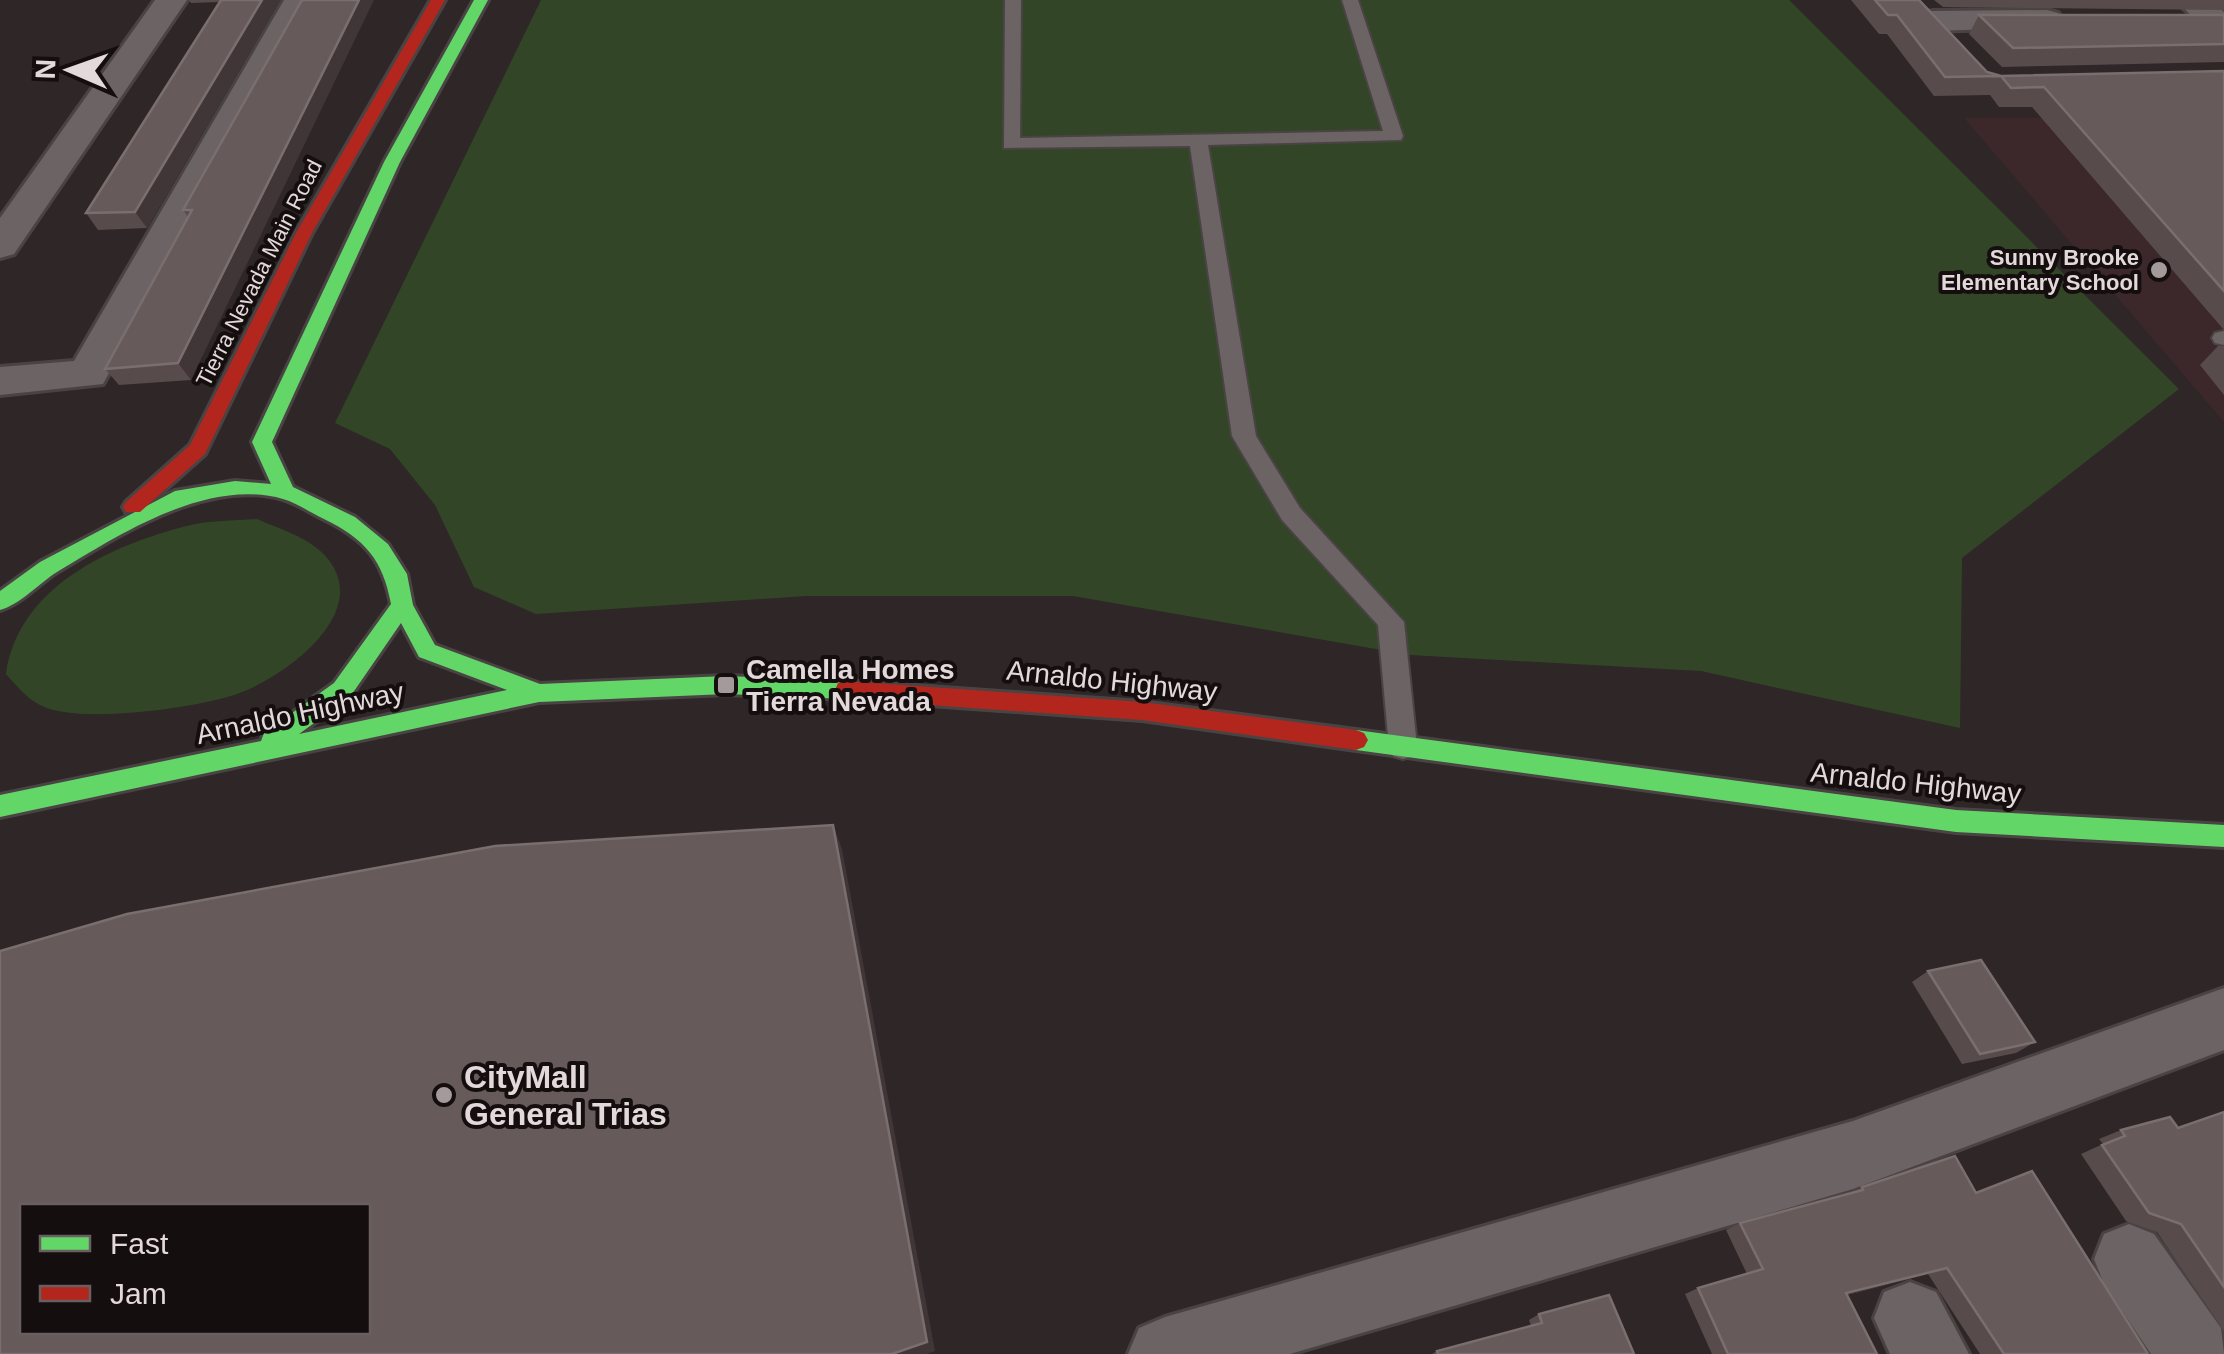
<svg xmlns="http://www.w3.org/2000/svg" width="2224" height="1354" viewBox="0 0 2224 1354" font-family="Arial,sans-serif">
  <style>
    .built { fill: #3c282a }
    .green { fill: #324627 }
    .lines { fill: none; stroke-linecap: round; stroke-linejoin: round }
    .lane-casing { stroke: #4a4344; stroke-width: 4 }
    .street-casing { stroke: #4a4344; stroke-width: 6 }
    .fast-casing { stroke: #4a4344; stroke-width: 6 }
    .jam-casing { stroke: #4a4344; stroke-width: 6 }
    .lane { fill: #6c6364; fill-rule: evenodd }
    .street { fill: #6c6364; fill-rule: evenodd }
    .fast { fill: #63d668; fill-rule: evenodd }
    .jam { fill: #b3261e; fill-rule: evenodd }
    .wall { fill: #584b4c }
    .shaded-wall { fill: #413637 }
    .building { fill: #675a5b; stroke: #7a6e6f; stroke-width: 2.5; fill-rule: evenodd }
    .poi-dot { fill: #a49a9b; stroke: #150e0f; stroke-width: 4 }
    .labels { text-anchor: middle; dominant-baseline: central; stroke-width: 8; stroke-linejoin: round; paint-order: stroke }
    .far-poi-label { font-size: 22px; font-weight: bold; fill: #e4d9da; stroke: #150e0f; text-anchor: end }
    .far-street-label { font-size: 22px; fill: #e4d9da; stroke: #150e0f }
    .poi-label { font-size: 28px; font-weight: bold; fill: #e4d9da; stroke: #150e0f; text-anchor: start }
    .street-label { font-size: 28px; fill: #e4d9da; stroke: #150e0f }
    .near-poi-label { font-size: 32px; font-weight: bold; fill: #e4d9da; stroke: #150e0f; text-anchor: start }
  </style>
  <rect width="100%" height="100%" fill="#2e2627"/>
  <!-- built -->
  <path class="built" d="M2224,116V422L1964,118Z"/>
  <!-- green -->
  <g class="green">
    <path d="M541,0H1789L2179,389L1962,558L1960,728L1701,671L1410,655L1073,596H806L536,614L474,587L435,505L390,449L335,423Z"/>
    <path d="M257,519C284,531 319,540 334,568C363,621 280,679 237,694C198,708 76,725 40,705C26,698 16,685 6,674C18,587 111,545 187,526C209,520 235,521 257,519Z"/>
  </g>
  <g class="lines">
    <!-- lane casing -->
    <g class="lane-casing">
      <g id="lane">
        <path d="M1005,0H1021L1020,138L1383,131L1342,0H1358L1403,136L1401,140L1208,145L1256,436L1300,508L1404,622L1417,747L1413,756L1403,759L1393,756L1389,747L1378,625L1282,520L1232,436L1190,146L1004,148Z"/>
        <path d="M2224,331V345L2215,343L2212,338L2215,333Z"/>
      </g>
    </g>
    <!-- street casing -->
    <g class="street-casing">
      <g id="street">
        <path d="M155,0H187L14,254L0,258V218Z"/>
        <path d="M284,0H316L103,384L0,395V367L74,361Z"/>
        <path d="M2175,0H2210L2224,12V39L2213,36Z"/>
        <path d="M2047,10L2058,13L2063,20L2058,27L1933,31L1922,28L1917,21L1922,14L1933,11Z"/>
        <path d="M2224,988V1050L1853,1189L1290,1354H1128L1139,1328L1165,1317L1853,1121Z"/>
        <path d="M2129,1224L2154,1234L2221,1328L2224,1354H2151L2104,1284L2094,1259L2104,1234Z"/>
        <path d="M1910,1282L1936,1292L1969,1354H1890L1874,1318L1884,1292Z"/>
      </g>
    </g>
    <!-- fast casing -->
    <g class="fast-casing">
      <g id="fast">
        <path d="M474,0H488L400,162L272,442L293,487L355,517L388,544L407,574L413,605L435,645L540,684L726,676L846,681L854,683L857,690L854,697L846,699L726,694L539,702L0,817V795L261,741L264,733L334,683L391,604C383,560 365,539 324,519C311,513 297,503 283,499C207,477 119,535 57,572C38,584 21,604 0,610V591L40,562L175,491L235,481L271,484L252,442L384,162ZM401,623L419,657L507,690L299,734L350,697Z"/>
        <path d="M1356,730L1956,810L2224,825V847L1956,832L1356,750L1348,747L1344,740L1348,733Z"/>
      </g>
    </g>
    <!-- jam casing -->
    <g class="jam-casing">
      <g id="jam">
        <path d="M431,0H445L312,233L205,454L140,512H126L123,507L126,502L190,445L296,233Z"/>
        <path d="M846,681L1142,702L1356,730L1364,733L1368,740L1364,747L1356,750L1142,720L846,699L838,697L835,690L838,683Z"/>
      </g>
    </g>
    <!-- lane -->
    <use href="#lane" class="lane"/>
    <!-- street -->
    <use href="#street" class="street"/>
    <!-- fast -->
    <use href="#fast" class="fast"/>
    <!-- jam -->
    <use href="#jam" class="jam"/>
  </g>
  <!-- wall -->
  <g class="wall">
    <path d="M189,0H280L147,228L98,230L86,213L220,2L191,3Z"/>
    <path d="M302,0L191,380L119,385L105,369L188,217L183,210Z"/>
    <path d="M1851,0H1919L1987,72L2001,76L2224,71V330L2032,107H1999L1990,95L1934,96L1887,34H1879Z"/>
    <path d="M1934,0H2224V10L1943,7Z"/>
    <path d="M1979,15H2224V62L2002,67L1969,34Z"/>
    <path d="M2218,346H2224V395L2200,365Z"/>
    <path d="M1928,971L2035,1042L2016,1053L1962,1064L1912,982Z"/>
    <path d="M2224,1112V1331L2157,1232L2126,1221L2081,1154L2103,1144L2099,1139L2121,1130L2178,1128Z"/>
    <path d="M1862,1187L1976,1193L2148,1354H1980L1928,1274L1847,1295L1877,1354H1712L1685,1294L1698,1288L1747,1274L1726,1230L1740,1223L1848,1194Z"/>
    <path d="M1539,1314L1634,1354H1432L1437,1351L1531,1326L1529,1320Z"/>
  </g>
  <!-- shaded-wall -->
  <g class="shaded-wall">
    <path d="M262,0H280L147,228L135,212Z"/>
    <path d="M359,0H374L191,380L178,363Z"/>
    <path d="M833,825L842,849L935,1351L927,1354H892Z"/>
    <path d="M1947,1268L1928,1274L1829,1300L1846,1293Z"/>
  </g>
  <!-- building -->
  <g class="building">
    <path d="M221,0H262L135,212L86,213Z"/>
    <path d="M302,0H359L178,363L105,369L192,210H183Z"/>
    <path d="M1875,0H1919L1987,72L2001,76L2224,71V291L2044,87L2011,88L2001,76L1945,77L1897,15H1888Z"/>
    <path d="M1979,15H2224V44L2013,48Z"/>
    <path d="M833,825L927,1342L892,1354H0V951L127,914L495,846ZM22,1206H368V1332H22Z"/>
    <path d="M1981,960L2035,1042L1980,1054L1928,971Z"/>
    <path d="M2224,1112V1287L2181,1224L2149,1213L2102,1145L2125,1136L2121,1130L2170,1117L2178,1128Z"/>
    <path d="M1955,1156L1976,1193L2032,1171L2148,1354H2004L1947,1268L1846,1293L1877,1354H1728L1698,1288L1763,1269L1740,1223L1863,1190L1862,1187Z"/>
    <path d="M1609,1295L1634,1354H1438L1437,1351L1542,1323L1539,1314Z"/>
  </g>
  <!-- markers -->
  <g class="poi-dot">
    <circle cx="2159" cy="270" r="10"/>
    <rect x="716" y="675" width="20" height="20" rx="5"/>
    <circle cx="444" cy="1095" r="10"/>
  </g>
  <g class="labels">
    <!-- far-poi labels -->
    <g class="far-poi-label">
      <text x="2139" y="257">Sunny Brooke<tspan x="2139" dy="25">Elementary School</tspan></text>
    </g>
    <!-- far-street labels -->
    <g class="far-street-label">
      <text transform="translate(259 273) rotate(-63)">Tierra Nevada Main Road</text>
    </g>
    <!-- poi labels -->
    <g class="poi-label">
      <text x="746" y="669">Camella Homes<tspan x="746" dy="32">Tierra Nevada</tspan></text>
    </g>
    <!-- street labels -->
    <g class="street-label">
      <text transform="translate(1112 681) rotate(6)">Arnaldo Highway</text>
      <text transform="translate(300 713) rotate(-12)">Arnaldo Highway</text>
      <text transform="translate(1916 783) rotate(6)">Arnaldo Highway</text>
    </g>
    <!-- near-poi labels -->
    <g class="near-poi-label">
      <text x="464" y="1077">CityMall<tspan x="464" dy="37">General Trias</tspan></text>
    </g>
  </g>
  <!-- legend -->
  <rect x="20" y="1204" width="350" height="130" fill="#150e0f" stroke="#685f60" stroke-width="2.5"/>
  <rect x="40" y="1236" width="50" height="15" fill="#63d668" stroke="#685f60" stroke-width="2.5"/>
  <text x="110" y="1254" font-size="30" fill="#e4d9da">Fast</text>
  <rect x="40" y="1286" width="50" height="15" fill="#b3261e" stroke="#685f60" stroke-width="2.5"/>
  <text x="110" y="1304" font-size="30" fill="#e4d9da">Jam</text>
  <!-- north arrow -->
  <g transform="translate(70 70) rotate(272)" stroke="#150e0f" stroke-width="8" paint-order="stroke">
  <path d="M0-8L18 38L0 25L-18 38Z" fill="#e4d9da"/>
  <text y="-15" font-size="28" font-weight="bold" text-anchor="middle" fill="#e4d9da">N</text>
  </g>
</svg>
